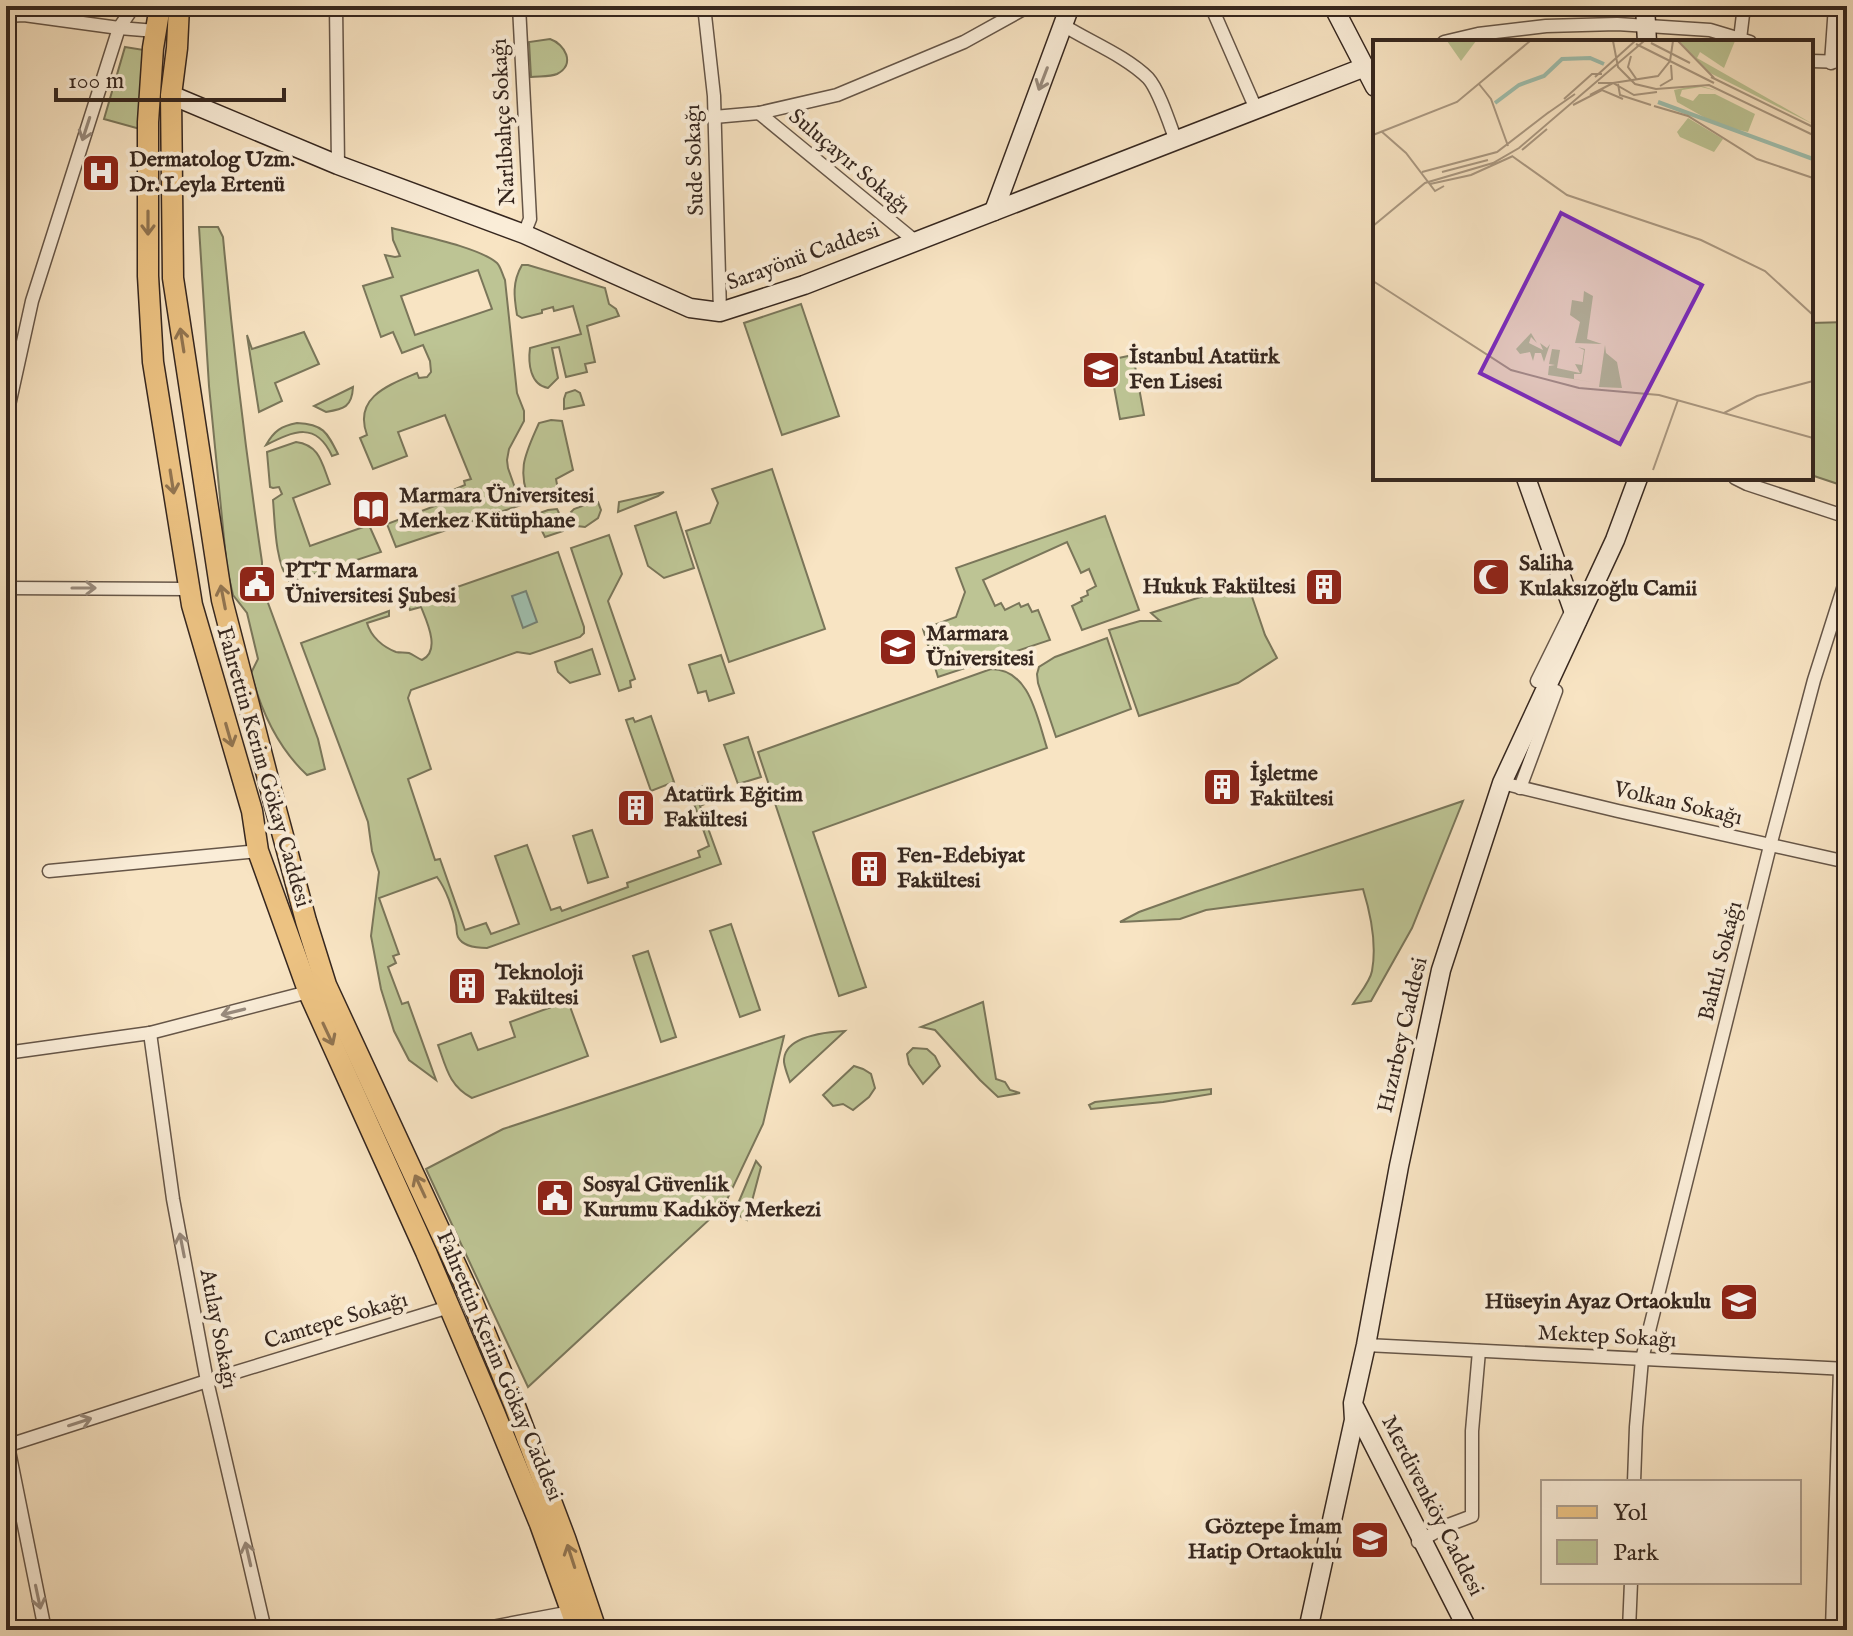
<svg xmlns="http://www.w3.org/2000/svg" width="1853" height="1636" viewBox="0 0 1853 1636" font-family="'IM FELL English',serif">
  <style>
    .green { fill: #bdc494; stroke: #7a765a; stroke-width: 2; fill-rule: evenodd }
    .water { fill: #9fbfae; stroke: #758275; stroke-width: 2 }
    .lines { fill: none; stroke-linecap: round; stroke-linejoin: round }
    .street-casing { stroke: #665648; stroke-width: 15 }
    .secondary-casing { stroke: #36271f; stroke-width: 21 }
    .primary-casing { stroke: #36271f; stroke-width: 23 }
    .street { stroke: #faedd8; stroke-width: 12 }
    .secondary { stroke: #faedd8; stroke-width: 18 }
    .primary { stroke: #ecc282; stroke-width: 20 }
    .oneway { stroke: #988a7c }
    .oneway2 { stroke: #917450 }
    .labels { text-anchor: middle; dominant-baseline: central; stroke-width: 8; stroke-linejoin: round; paint-order: stroke }
    .street-label { font-size: 22px; fill: #36271f; stroke: #faedd8 }
    .poi-label { font-size: 22px; font-weight: bold; fill: #36271f; stroke: #faedd8; text-anchor: start }
    .inset-river { fill: none; stroke: #9fbfae; stroke-width: 4 }
    .inset-road { fill: none; stroke: #aa9881; stroke-width: 2 }
    .view { fill: #7b2cbf; fill-opacity: 0.15; stroke: #7b2cbf; stroke-width: 4 }
    .inset-edge { fill: none; stroke: #36271f; stroke-width: 4 }
  </style>
  <rect width="100%" height="100%" fill="#f8e4c3"/>
  <filter id="stains"><feTurbulence type="fractalNoise" baseFrequency=".0025" numOctaves="4"/><feColorMatrix values="0 0 0 0 .2 0 0 0 0 .09 0 0 0 0 .02 0 0 0 .5 -.17"/></filter>
  <radialGradient id="worn" r=".72"><stop offset=".6" stop-color="#630" stop-opacity="0"/><stop offset="1" stop-color="#630" stop-opacity=".3"/></radialGradient>
  <!-- green -->
  <g class="green">
    <path d="M550,39C565,44 576,64 557,74C550,77 539,76 531,77L529,42Z"/>
    <path d="M125,47L144,50L140,129L104,119Z"/>
    <path d="M199,227H218L223,237C233,346 246,454 262,562V576L249,577L250,593L264,592L318,739L325,769L307,775C279,749 261,711 251,673L258,659L247,613L233,595L227,569L209,386Z"/>
    <path d="M392,228C417,235 479,247 497,263C501,267 502,274 505,280L517,393L524,411V421L509,449L507,460L508,468L521,505L396,547L387,524L456,498L453,490L465,485L464,481L471,479L445,415L398,432L407,456L373,469L360,438L367,435C353,397 389,385 417,373L419,378L427,377L431,372L430,361L423,345L402,353L393,332L381,337L363,286L393,277L385,255L395,257L400,256L393,240ZM478,270L492,309L415,335L401,296Z"/>
    <path d="M522,265H528L605,288L609,304L616,309L619,316L587,326L595,362L585,364L587,372L566,377L559,347L552,348L558,378L548,388C530,385 528,363 530,348L581,334L573,306L554,311L553,307L542,310V313L522,318L517,315C514,297 512,282 522,265Z"/>
    <path d="M801,304L839,416L782,435L744,323Z"/>
    <path d="M1847,322V487L1811,475V323Z"/>
    <path d="M304,332L319,364L275,383L282,401L259,412L247,335L252,349Z"/>
    <path d="M1133,355L1144,415L1120,419L1109,360Z"/>
    <path d="M353,387C352,407 344,409 326,412L314,406Z"/>
    <path d="M575,390L580,393L584,405L564,409V399L566,393Z"/>
    <path d="M551,420L562,421L573,470L556,479L558,490C551,501 542,501 530,502C516,469 526,453 539,423Z"/>
    <path d="M297,423C323,424 327,432 338,454L332,456C316,421 294,431 266,445C274,431 281,426 297,423Z"/>
    <path d="M296,442C320,445 322,464 330,484L293,498L310,546L369,525L381,552L293,581H289C275,562 275,523 273,500L282,494L279,487L273,488L270,487L267,452Z"/>
    <path d="M772,469L825,629L729,662L686,531L710,523L718,503L712,489Z"/>
    <path d="M664,492L658,496L618,512L619,502Z"/>
    <path d="M593,502H598L601,510L598,518L585,527L577,526L571,512L574,509Z"/>
    <path d="M557,509L564,523L563,531L545,537L534,515L548,510Z"/>
    <path d="M676,512L694,568L664,578L648,566L635,526Z"/>
    <path d="M1105,516L1139,610L1082,630L1072,606L1082,601L1081,598L1088,595L1087,591L1096,586L1089,569L1081,573L1067,542L983,580L995,606L1001,603L1005,610L1019,603L1021,607L1028,604L1032,612L1038,610L1050,640L938,677L923,629L956,617L965,592L956,568Z"/>
    <path d="M609,535L622,574L608,601L635,679L630,681L631,687L619,691L571,548Z"/>
    <path d="M558,552L584,627V633L580,637L530,654L517,652L411,690L408,698L431,769L408,779L435,860L440,859L465,930L486,923L491,934L519,924L495,856L527,845L551,910L560,907L562,911L628,887L627,883L700,857L698,851L709,846L691,795L695,793L694,789L703,786L709,802L700,806L721,864L487,948C477,948 463,947 458,937C456,933 457,928 456,924C453,909 446,889 437,877L379,898L399,954L393,956L396,963L388,967L402,1004L408,1002L436,1080L409,1060L394,1031L381,989L371,936L379,872L372,851L368,822L301,643L389,611V616L367,623C371,637 383,647 396,652C400,653 405,652 409,653C414,655 417,658 422,660C441,651 427,622 421,607L410,610L408,604Z"/>
    <path d="M1247,582L1265,635L1277,658L1238,683L1139,716L1109,630L1140,621H1160L1151,613Z"/>
    <path d="M1107,638L1131,709L1056,737L1038,683L1037,674L1039,667L1055,657Z"/>
    <path d="M592,649L600,674L570,683L558,672L555,662Z"/>
    <path d="M721,655L734,693L709,701L706,691L698,693L689,665Z"/>
    <path d="M991,669C1030,669 1037,718 1047,748L813,832L866,987L839,996L758,752Z"/>
    <path d="M651,716L674,782L651,791L626,720L633,718L635,722Z"/>
    <path d="M748,737L761,777L738,784L724,745Z"/>
    <path d="M1463,801L1412,928L1371,1001L1353,1004C1359,994 1370,982 1372,971C1377,944 1371,915 1363,889L1206,910L1180,919L1120,922L1139,912L1195,892Z"/>
    <path d="M592,830L608,877L588,883L573,836Z"/>
    <path d="M731,924L760,1010L740,1017L710,931Z"/>
    <path d="M648,951L676,1037L661,1042L633,956Z"/>
    <path d="M568,1001L588,1056L472,1098C449,1086 446,1067 438,1045L471,1033L478,1050L515,1037L510,1022Z"/>
    <path d="M983,1002L996,1079L1005,1082L1010,1090L1020,1093L998,1097L980,1080L935,1030L921,1027Z"/>
    <path d="M845,1031L790,1082C788,1076 785,1069 784,1062C783,1036 827,1032 845,1031Z"/>
    <path d="M784,1036L763,1124L724,1206L528,1387L426,1169L503,1129Z"/>
    <path d="M913,1048L927,1049L935,1056L940,1066L923,1084L909,1064L907,1054Z"/>
    <path d="M854,1066L863,1069L871,1074L875,1088L869,1097L853,1110L843,1104L833,1106L823,1095Z"/>
    <path d="M1211,1089V1094L1163,1102L1091,1109L1089,1105L1095,1102Z"/>
    <path d="M756,1161L761,1167L747,1220L734,1213Z"/>
  </g>
  <!-- water -->
  <path class="water" d="M526,591L537,622L523,628L512,596Z"/>
  <g class="lines">
    <!-- street casing -->
    <g class="street-casing">
      <g id="street">
        <path d="M336,6L338,165"/>
        <path d="M519,6L530,219L524,234"/>
        <path d="M704,6L714,96L720,312"/>
        <path d="M1211,6L1256,109"/>
        <path d="M6,16L24,15L119,28L156,31"/>
        <path d="M1063,25C1090,42 1126,56 1148,78C1159,90 1170,125 1176,141"/>
        <path d="M1740,39L1744,6"/>
        <path d="M1444,42L1478,34L1546,26L1617,24L1710,30L1750,42"/>
        <path d="M1811,61L1847,62"/>
        <path d="M1831,63L1835,6"/>
        <path d="M759,113L915,241"/>
        <path d="M714,117L759,113L837,95L964,42L1029,6"/>
        <path d="M6,419L32,301L119,28L134,6"/>
        <path d="M1735,478L1747,484L1847,517"/>
        <path d="M6,588L188,589"/>
        <path d="M1537,681L1573,608"/>
        <path d="M1502,783L1618,811L1847,862"/>
        <path d="M1520,788L1556,691"/>
        <path d="M49,871L258,851"/>
        <path d="M150,1033L173,1199L207,1381L265,1630"/>
        <path d="M6,1053L150,1033L312,991"/>
        <path d="M1366,1345L1847,1369"/>
        <path d="M7,1441L45,1630"/>
        <path d="M6,1446L207,1381L449,1307"/>
        <path d="M1634,1482L1636,1427L1642,1359L1770,846L1814,680L1847,576"/>
        <path d="M1418,1542L1448,1525L1472,1516V1431L1479,1351"/>
        <path d="M476,1630L571,1612"/>
        <path d="M1629,1630L1631,1582"/>
        <path d="M1832,1630L1840,1368"/>
      </g>
    </g>
    <!-- secondary casing -->
    <g class="secondary-casing">
      <g id="secondary">
        <path d="M1333,6L1375,87"/>
        <path d="M1645,6L1647,42"/>
        <path d="M171,95L338,165L524,234L690,308L720,312L804,285L1365,67"/>
        <path d="M994,211L1070,6"/>
        <path d="M1526,478L1577,621"/>
        <path d="M1355,1408L1468,1630"/>
        <path d="M1308,1630L1354,1420L1353,1403L1366,1345L1399,1166L1441,970L1502,783L1615,540L1638,478"/>
      </g>
    </g>
    <!-- primary casing -->
    <g class="primary-casing">
      <g id="primary">
        <path d="M160,6L153,48L148,122V276L153,362L192,605L252,811L258,851L309,993L426,1252L494,1412L540,1524L578,1630"/>
        <path d="M179,6L177,48L171,95L173,278L222,600L275,806L306,921L326,985L471,1298L515,1406L565,1538L596,1630"/>
      </g>
    </g>
    <!-- street -->
    <use href="#street" class="street"/>
    <!-- secondary -->
    <use href="#secondary" class="secondary"/>
    <!-- primary -->
    <use href="#primary" class="primary"/>
  </g>
  <!-- one-way arrows -->
  <defs><path id="oneway-shaft" d="M-6 0H5M1.5-3L5.5 0L1.5 3" fill="none" stroke-width="1.6" stroke-linecap="round" stroke-linejoin="round" transform="scale(2)"/></defs>
  <g class="oneway">
    <use href="#oneway-shaft" transform="translate(1043 79) rotate(111)"/>
    <use href="#oneway-shaft" transform="translate(86 129) rotate(108)"/>
    <use href="#oneway-shaft" transform="translate(84 588)"/>
    <use href="#oneway-shaft" transform="translate(233 1012) rotate(166)"/>
    <use href="#oneway-shaft" transform="translate(182 1245) rotate(-101)"/>
    <use href="#oneway-shaft" transform="translate(80 1422) rotate(-18)"/>
    <use href="#oneway-shaft" transform="translate(248 1554) rotate(-103)"/>
    <use href="#oneway-shaft" transform="translate(38 1597) rotate(78)"/>
  </g>
  <g class="oneway2">
    <use href="#oneway-shaft" transform="translate(148 223) rotate(90)"/>
    <use href="#oneway-shaft" transform="translate(182 340) rotate(-99)"/>
    <use href="#oneway-shaft" transform="translate(172 482) rotate(81)"/>
    <use href="#oneway-shaft" transform="translate(223 597) rotate(-101)"/>
    <use href="#oneway-shaft" transform="translate(229 735) rotate(74)"/>
    <use href="#oneway-shaft" transform="translate(328 1034) rotate(65)"/>
    <use href="#oneway-shaft" transform="translate(420 1186) rotate(-115)"/>
    <use href="#oneway-shaft" transform="translate(571 1556) rotate(-108)"/>
  </g>
  <!-- icons -->
  <defs>
    <g id="hospital-square" transform="scale(2)"><rect x="-9" y="-9" width="18" height="18" rx="4" fill="#8f2418" stroke="#faedd8"/><path d="M-5-5h3v3.5h4V-5h3V5h-3V1.5h-4V5h-3Z" fill="#fff"/></g>
    <g id="school-square" transform="scale(2)"><rect x="-9" y="-9" width="18" height="18" rx="4" fill="#8f2418" stroke="#faedd8"/><path d="M0-5L7-2L0 1L-7-2ZM-4 1L0 2.5L4 1V4Q0 6-4 4Z" fill="#fff"/></g>
    <g id="library-square" transform="scale(2)"><rect x="-9" y="-9" width="18" height="18" rx="4" fill="#8f2418" stroke="#faedd8"/><path d="M-6-4Q-3-5.5-.7-3.5V5Q-3 3-6 4ZM6-4Q3-5.5 .7-3.5V5Q3 3 6 4Z" fill="#fff"/></g>
    <g id="mosque-square" transform="scale(2)"><rect x="-9" y="-9" width="18" height="18" rx="4" fill="#8f2418" stroke="#faedd8"/><path d="M3.5-4.9A6 6 0 1 0 3.5 4.9A5 5 0 1 1 3.5-4.9Z" fill="#fff"/></g>
    <g id="civic-square" transform="scale(2)"><rect x="-9" y="-9" width="18" height="18" rx="4" fill="#8f2418" stroke="#faedd8"/><path d="M-.6-6.5H3V-4.5H.6V-3L4-1V1h2V6H-6V1h2V-1L-.6-3ZM-1.2 2.5V6h2.4V2.5Z" fill="#fff"/></g>
    <g id="building-square" transform="scale(2)"><rect x="-9" y="-9" width="18" height="18" rx="4" fill="#8f2418" stroke="#faedd8"/><path d="M-4-6H4V6H1V3H-1V6H-4ZM-2.5-4.3h1.7v1.8h-1.7ZM.8-4.3h1.7v1.8H.8ZM-2.5-1h1.7V.8h-1.7ZM.8-1h1.7V.8H.8Z" fill="#fff"/></g>
  </defs>
  <g fill-rule="evenodd">
    <use href="#hospital-square" x="101" y="173"/>
    <use href="#school-square" x="1101" y="370"/>
    <use href="#library-square" x="371" y="509"/>
    <use href="#mosque-square" x="1491" y="577"/>
    <use href="#civic-square" x="257" y="584"/>
    <use href="#building-square" x="1324" y="587"/>
    <use href="#school-square" x="898" y="647"/>
    <use href="#building-square" x="1222" y="787"/>
    <use href="#building-square" x="636" y="808"/>
    <use href="#building-square" x="869" y="869"/>
    <use href="#building-square" x="467" y="986"/>
    <use href="#civic-square" x="555" y="1198"/>
    <use href="#school-square" x="1739" y="1302"/>
    <use href="#school-square" x="1370" y="1540"/>
  </g>
  <g class="labels">
    <!-- street labels -->
    <g class="street-label">
      <text transform="translate(504 122) rotate(-93)">Narlıbahçe Sokağı</text>
      <text transform="translate(695 160) rotate(-92)">Sude Sokağı</text>
      <text transform="translate(849 162) rotate(40)">Suluçayır Sokağı</text>
      <text transform="translate(803 257) rotate(-20)">Sarayönü Caddesi</text>
      <text transform="translate(263 767) rotate(74)">Fahrettin Kerim Gökay Caddesi</text>
      <text transform="translate(1678 804) rotate(13)">Volkan Sokağı</text>
      <text transform="translate(1721 961) rotate(-76)">Bahtlı Sokağı</text>
      <text transform="translate(1403 1035) rotate(-77)">Hızırbey Caddesi</text>
      <text transform="translate(336 1321) rotate(-17)">Camtepe Sokağı</text>
      <text transform="translate(218 1329) rotate(79)">Atılay Sokağı</text>
      <text transform="translate(1607 1337) rotate(3)">Mektep Sokağı</text>
      <text transform="translate(499 1366) rotate(67)">Fahrettin Kerim Gökay Caddesi</text>
      <text transform="translate(1432 1506) rotate(63)">Merdivenköy Caddesi</text>
    </g>
    <!-- poi labels -->
    <g class="poi-label">
      <text x="129" y="160">Dermatolog Uzm.<tspan x="129" dy="25">Dr. Leyla Ertenü</tspan></text>
      <text x="1129" y="357">İstanbul Atatürk<tspan x="1129" dy="25">Fen Lisesi</tspan></text>
      <text x="399" y="496">Marmara Üniversitesi<tspan x="399" dy="25">Merkez Kütüphane</tspan></text>
      <text x="1519" y="564">Saliha<tspan x="1519" dy="25">Kulaksızoğlu Camii</tspan></text>
      <text x="285" y="571">PTT Marmara<tspan x="285" dy="25">Üniversitesi Şubesi</tspan></text>
      <text x="1296" y="587" text-anchor="end">Hukuk Fakültesi</text>
      <text x="926" y="634">Marmara<tspan x="926" dy="25">Üniversitesi</tspan></text>
      <text x="1250" y="774">İşletme<tspan x="1250" dy="25">Fakültesi</tspan></text>
      <text x="664" y="795">Atatürk Eğitim<tspan x="664" dy="25">Fakültesi</tspan></text>
      <text x="897" y="856">Fen-Edebiyat<tspan x="897" dy="25">Fakültesi</tspan></text>
      <text x="495" y="973">Teknoloji<tspan x="495" dy="25">Fakültesi</tspan></text>
      <text x="583" y="1185">Sosyal Güvenlik<tspan x="583" dy="25">Kurumu Kadıköy Merkezi</tspan></text>
      <text x="1711" y="1302" text-anchor="end">Hüseyin Ayaz Ortaokulu</text>
      <text x="1342" y="1527" text-anchor="end">Göztepe İmam<tspan x="1342" dy="25">Hatip Ortaokulu</tspan></text>
    </g>
  </g>
  <!-- overview -->
  <g transform="translate(1373 40)">
    <rect width="440" height="440" fill="#f8e4c3"/>
    <path d="M74,1H103L88,21ZM306,1H362L351,28L327,12L324,18L440,84L335,32ZM325,45L345,51L328,47L309,50L307,56L320,61L326,54H342L382,74L375,92L345,85L304,62L301,50ZM315,78L350,99L341,112L307,97L304,92ZM211,251L220,256L214,299L229,304L202,303L207,282L197,275L199,260L210,262ZM158,293L164,303L158,297L156,303L170,310L167,303L174,308L177,304L171,322L168,313H162L160,321L157,312L147,314L143,309ZM232,305L233,313L244,322L249,348L226,347ZM205,307L212,309L209,332L208,334H201V339L219,342L175,335L176,326L182,325L176,324L179,309L187,310L184,328L207,333L202,324L209,325L211,310Z" fill="#bdc494"/>
    <path class="inset-river" d="M285,62L440,119M122,63L146,45L171,36L189,19L217,18L231,24"/>
    <path class="inset-road" d="M240,1L245,27L262,44L283,49L336,45L440,95M305,1L341,38M278,3L317,23M263,4L341,43M258,16L255,27L264,40M222,37L262,1M338,37L440,87M225,43H240L261,55L284,52M106,44L118,59L135,106M245,44L247,55L278,65M287,46L299,39L298,25M217,55L240,43L285,36L297,21L300,1M191,59L219,34H229M200,65L229,50L250,59M281,66L315,76L384,119L440,138M172,75L202,54M8,91L33,113L62,151L71,146M0,95L84,62L157,1M149,110L174,89M139,116L194,155L328,200L392,231L440,275M49,132L124,112L176,72M69,132L115,120M57,144L98,135L140,116M0,186L52,143L120,123L146,108L271,1M0,241L138,330L206,348L286,355L440,398M351,373L384,356L440,341M280,430L305,360"/>
    <path class="view" d="M188,173L329,245L247,404L107,333Z"/>
    <rect width="440" height="440" class="inset-edge"/>
  </g>
  <!-- margin -->
  <rect width="1853" height="1636" fill="none" stroke="#f8e4c3" stroke-width="32"/>
  <rect x="8" y="8" width="1837" height="1620" fill="none" stroke="#36271f" stroke-width="4"/>
  <rect x="16" y="16" width="1821" height="1604" fill="none" stroke="#36271f" stroke-width="2"/>
  <!-- legend -->
  <rect x="1541" y="1480" width="260" height="104" fill="#faedd8" stroke="#ac9e8e" stroke-width="2"/>
  <rect x="1557" y="1506" width="40" height="12" fill="#ecc282" stroke="#ac9e8e" stroke-width="2"/>
  <text x="1613" y="1520" font-size="24" fill="#36271f">Yol</text>
  <rect x="1557" y="1540" width="40" height="24" fill="#bdc494" stroke="#ac9e8e" stroke-width="2"/>
  <text x="1613" y="1560" font-size="24" fill="#36271f">Park</text>
  <!-- scale -->
  <path d="M56 88v12h228v-12" fill="none" stroke="#36271f" stroke-width="4"/>
  <text x="68" y="88" font-size="24" fill="#36271f" stroke="#faedd8" stroke-width="6" paint-order="stroke">100 m</text>
  <rect width="100%" height="100%" filter="url(#stains)"/>
  <rect width="100%" height="100%" fill="url(#worn)"/>
</svg>
